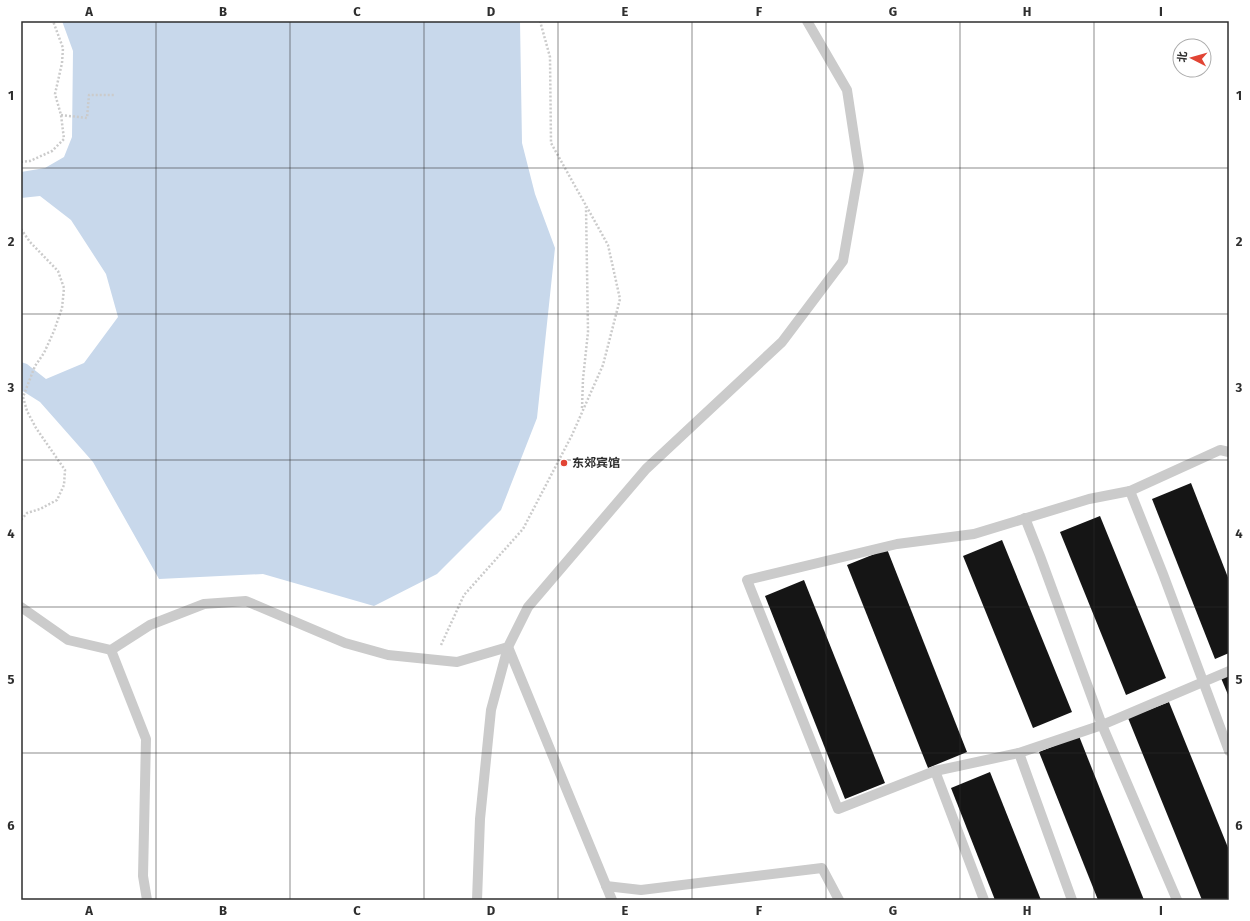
<svg xmlns="http://www.w3.org/2000/svg" width="1250" height="921" viewBox="0 0 1250 921" font-family="'Fira Sans','Noto Sans SC',sans-serif">
  <style>
    .water { fill: #c8d8eb }
    .building { fill: #151515 }
    .lines { fill: none; stroke-linecap: round; stroke-linejoin: round }
    .path { stroke: #cbcbcb; stroke-width: 2.5; stroke-dasharray: 2 2; stroke-linecap: butt }
    .lane { stroke: #cbcbcb; stroke-width: 10 }
    .grid { fill: none; stroke: #2e2e2e; stroke-width: 1; stroke-opacity: 0.55 }
    .poi-dot { fill: #e14434; stroke: #fff; stroke-width: 1.5 }
    .labels { text-anchor: middle; dominant-baseline: central; stroke-width: 4; stroke-linejoin: round; paint-order: stroke }
    .poi-label { font-size: 12px; font-weight: bold; fill: #2e2e2e; stroke: #fff; text-anchor: start }
    .neatline { fill: none; stroke: #2e2e2e; stroke-width: 1.5 }
    .grid-label { font-size: 13px; text-anchor: middle; font-weight: bold; fill: #2e2e2e }
  </style>
  <rect width="100%" height="100%" fill="#fff"/>
  <!-- water -->
  <path class="water" d="M62,21H520L522,143L535,194L555,248L537,418L501,510L437,574L374,606L263,574L159,579L93,462L40,402L21,390V362L27,364L46,379L84,363L118,317L106,274L71,220L40,196L21,198V172L45,168L64,157L72,137L73,51Z"/>
  <!-- building -->
  <g class="building">
    <path d="M1191,483L1229,580V653L1215,659L1152,499Z"/>
    <path d="M1100,516L1166,678L1126,695L1060,532Z"/>
    <path d="M1002,540L1072,712L1033,728L963,556Z"/>
    <path d="M887,549L967,752L928,768L847,565Z"/>
    <path d="M804,580L885,783L845,799L765,596Z"/>
    <path d="M1229,675V697L1221,678Z"/>
    <path d="M1169,702L1229,850V900H1202L1128,718Z"/>
    <path d="M1079,736L1144,900H1098L1039,752Z"/>
    <path d="M990,772L1041,900H995L951,788Z"/>
  </g>
  <g class="lines">
    <!-- path -->
    <g class="path">
      <path d="M61,115L87,118L89,95H114"/>
      <path d="M21,162L30,161L52,151L64,139L61,115L55,94L62,63L63,48L53,21"/>
      <path d="M21,229L30,242L58,271L64,288L62,308L54,331L44,353L35,366L23,397L27,411L36,428L65,470L64,485L57,500L40,509L27,513L21,520"/>
      <path d="M582,408L583,379L588,332L586,207"/>
      <path d="M441,645L464,595L523,529L572,435L603,365L620,299L608,245L551,143L550,57L540,21"/>
    </g>
    <!-- lane -->
    <g class="lane">
      <path d="M1229,452L1220,450L1130,491L1089,499L974,534L897,544L747,580L838,809L935,771L1019,753L1102,725L1229,671"/>
      <path d="M1130,491L1163,574L1229,751"/>
      <path d="M1025,518L1040,556L1102,725L1177,900"/>
      <path d="M21,607L68,640L111,650L150,625L204,604L246,601L345,643L388,655L457,662L508,647L528,607L646,469L782,342L843,261L859,169L847,90L807,21"/>
      <path d="M508,647L612,900"/>
      <path d="M111,650L146,739L143,876L147,900"/>
      <path d="M1019,753L1072,900"/>
      <path d="M935,771L984,900"/>
      <path d="M606,886L641,890L822,868L839,900"/>
      <path d="M477,900L480,819L491,710L508,647"/>
    </g>
  </g>
  <!-- grid -->
  <path class="grid" d="M156,21V900M290,21V900M424,21V900M558,21V900M692,21V900M826,21V900M960,21V900M1094,21V900M21,168H1229M21,314H1229M21,460H1229M21,607H1229M21,753H1229"/>
  <!-- markers -->
  <circle class="poi-dot" cx="564" cy="463" r="4"/>
  <g class="labels">
    <!-- poi labels -->
    <g class="poi-label">
      <text x="572" y="463">东郊宾馆</text>
    </g>
  </g>
  <!-- border -->
  <rect width="1250" height="921" fill="none" stroke="#ffffff" stroke-width="44"/>
  <!-- north arrow -->
  <g transform="translate(1192 58) rotate(276)"><circle r="19" fill="#ffffff" stroke="#ababab"/>
  <path d="M0-3L7 15L0 10L-7 15Z" fill="#e14434"/>
  <text y="-6" font-size="11" font-weight="bold" text-anchor="middle" fill="#2e2e2e">北</text>
  </g>
  <rect x="22" y="22" width="1206" height="877" class="neatline"/>
  <g class="grid-label">
    <text x="89" y="16">A</text>
    <text x="223" y="16">B</text>
    <text x="357" y="16">C</text>
    <text x="491" y="16">D</text>
    <text x="625" y="16">E</text>
    <text x="759" y="16">F</text>
    <text x="893" y="16">G</text>
    <text x="1027" y="16">H</text>
    <text x="1161" y="16">I</text>
    <text x="11" y="100">1</text>
    <text x="1239" y="100">1</text>
    <text x="11" y="246">2</text>
    <text x="1239" y="246">2</text>
    <text x="11" y="392">3</text>
    <text x="1239" y="392">3</text>
    <text x="11" y="538">4</text>
    <text x="1239" y="538">4</text>
    <text x="11" y="684">5</text>
    <text x="1239" y="684">5</text>
    <text x="11" y="830">6</text>
    <text x="1239" y="830">6</text>
    <text x="89" y="915">A</text>
    <text x="223" y="915">B</text>
    <text x="357" y="915">C</text>
    <text x="491" y="915">D</text>
    <text x="625" y="915">E</text>
    <text x="759" y="915">F</text>
    <text x="893" y="915">G</text>
    <text x="1027" y="915">H</text>
    <text x="1161" y="915">I</text>
  </g>
</svg>
